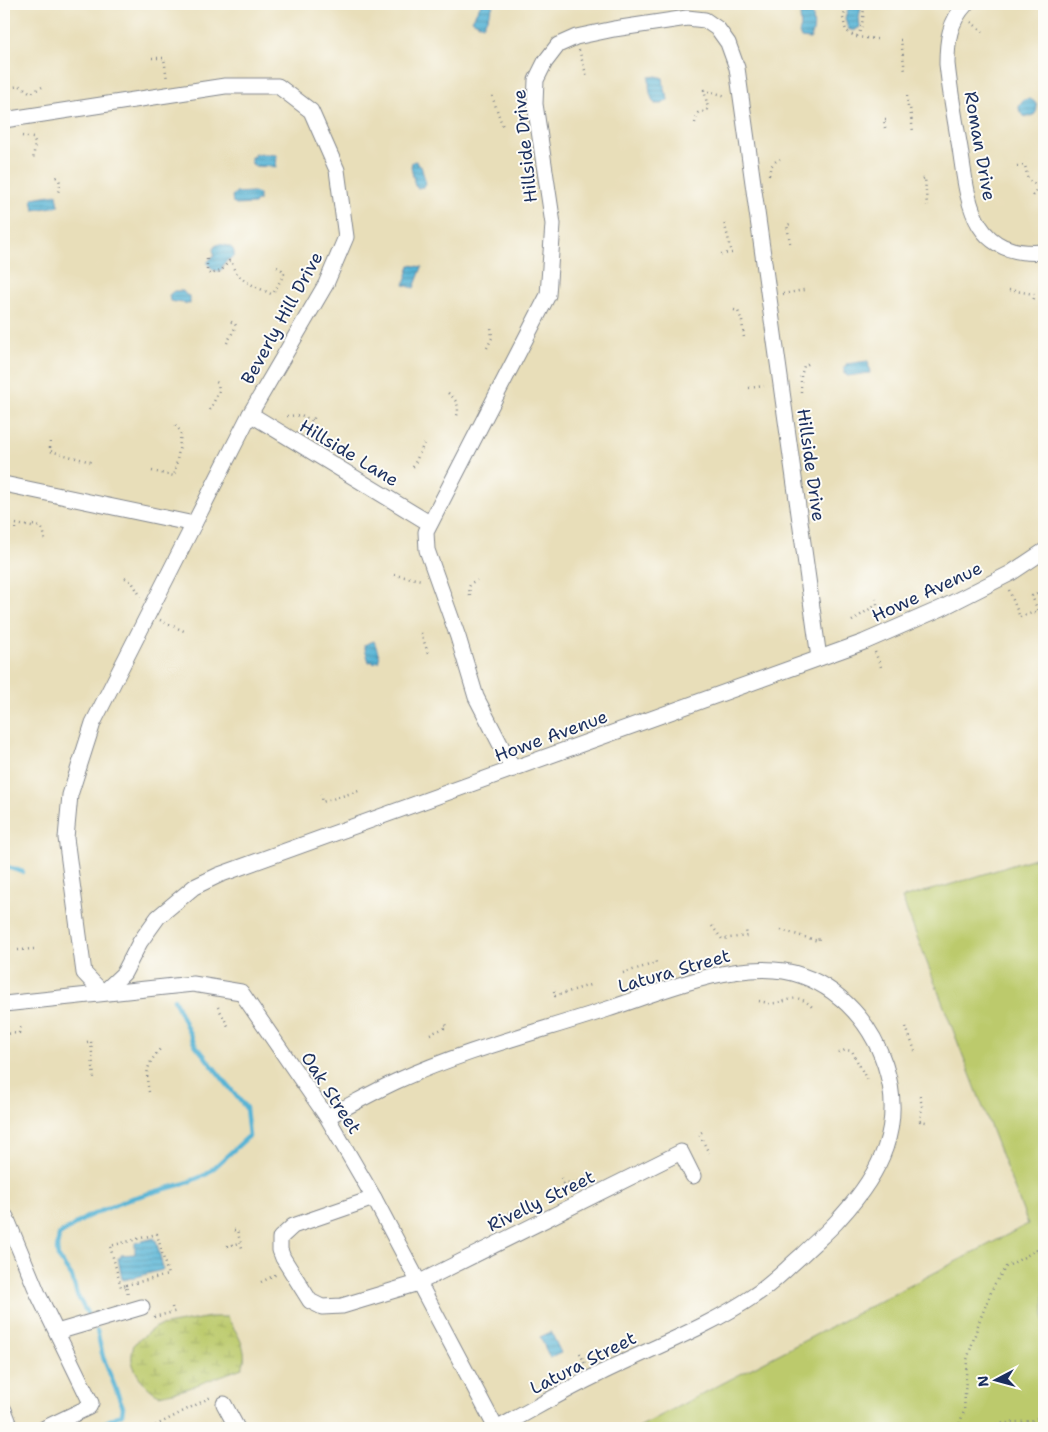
<svg xmlns="http://www.w3.org/2000/svg" width="1048" height="1432" viewBox="0 0 1048 1432" font-family="'Shantell Sans',sans-serif">
  <style>
    .green { fill: #bcca6c; stroke: #6c7c65 }
    .wetland { fill: url(#wetland-marsh); stroke: #6c7c65 }
    .water { fill: url(#water-rules); stroke: #38729a }
    .lines { fill: none; stroke-linecap: round; stroke-linejoin: round }
    .stream { stroke: #56b4d5; stroke-width: 4.5 }
    .minor-casing { stroke: #82868c; stroke-width: 17 }
    .path { stroke: #82868c; stroke-width: 2.5; stroke-dasharray: 1 4; stroke-linecap: butt }
    .minor { stroke: #fff; stroke-width: 15 }
    .labels { text-anchor: middle; dominant-baseline: central; stroke-width: 4; stroke-linejoin: round; paint-order: stroke }
    .street-label { font-size: 18px; fill: #1b2f5e; stroke: #fdfcf7 }
  </style>
  <defs>
    <pattern id="wetland-marsh" width="20" height="14" patternUnits="userSpaceOnUse" patternTransform="scale(1.25)"><rect width="20" height="14" fill="#bcca6c"/><path d="M1 5h8M5 5V1M11 12h8M15 12V8" fill="none" stroke="#a1ae60"/></pattern>
    <pattern id="water-rules" width="6" height="5" patternUnits="userSpaceOnUse" patternTransform="scale(1.25)"><rect width="6" height="5" fill="#56b4d5"/><path d="M0 2.5h6" fill="none" stroke="#4693b0"/></pattern>
  </defs>
  <rect width="100%" height="100%" fill="#fdfcf7"/>
  <filter id="ink" filterUnits="userSpaceOnUse"><feTurbulence type="fractalNoise" baseFrequency=".02" numOctaves="2"/><feDisplacementMap in="SourceGraphic" scale="10" xChannelSelector="R" yChannelSelector="G"/><feConvolveMatrix kernelMatrix="1 2 1 2 8 2 1 2 1" color-interpolation-filters="sRGB"/></filter>
  <filter id="wash" filterUnits="userSpaceOnUse"><feTurbulence type="fractalNoise" baseFrequency=".0096" numOctaves="4" result="noise"/><feDisplacementMap in="SourceGraphic" scale="20" xChannelSelector="R" yChannelSelector="G"/><feGaussianBlur stdDeviation="1.12" result="paint"/><feColorMatrix in="noise" values="0 0 0 0 0 0 0 0 0 0 0 0 0 0 0 0 0 1.4 0 .05"/><feComposite in="paint" operator="in"/></filter>
  <g filter="url(#wash)">
    <rect width="100%" height="100%" fill="#e8deb9"/>
    <!-- green -->
    <path class="green" d="M1044,855V1428H637L1028,1224L902,898L956,883Z"/>
    <!-- wetland -->
    <path class="wetland" d="M210,1317H227C236,1332 250,1350 242,1368L183,1390L159,1395C147,1389 135,1375 132,1361C131,1356 133,1349 134,1344L155,1327Z"/>
    <!-- water -->
    <g class="water">
      <path d="M481,4H489L493,6L483,26L472,20Z"/>
      <path d="M850,4H855L861,7L859,18L860,27L854,31L848,29L845,18Z"/>
      <path d="M805,10L812,13C814,22 815,32 810,39L801,38L799,33L801,27L800,15Z"/>
      <path d="M657,76L663,78L665,93H667L668,100L662,104H655C649,96 649,87 649,77Z"/>
      <circle cx="1028" cy="108" r="9"/>
      <path d="M254,154L277,155L276,167L253,166V163H251V157H254Z"/>
      <path d="M416,161L417,164L421,166L426,184L423,187L417,188L415,186L411,167L412,162Z"/>
      <path d="M253,192L259,194V201H256L254,204L236,205L233,203L232,196L235,193Z"/>
      <path d="M57,194L59,206L34,210L32,198Z"/>
      <path d="M219,244C225,245 236,246 234,256L224,263L222,269L219,271L213,270L207,263L211,258L215,256L213,250L215,246Z"/>
      <path d="M410,265L422,267L414,288L404,285Z"/>
      <path d="M174,291H183L186,295L190,296V304L170,301L169,295Z"/>
      <path d="M868,361L870,373L847,376L846,374H844V367L846,366V364Z"/>
      <path d="M374,641L380,658L378,659L379,661L373,663L372,661L369,662L364,645Z"/>
      <path d="M154,1238L156,1240L163,1268L162,1270L124,1280L122,1279L118,1258L121,1257V1255L135,1254V1243Z"/>
      <path d="M551,1332L561,1353L550,1358L540,1337Z"/>
    </g>
    <g class="lines">
      <!-- stream -->
      <g class="stream">
        <path d="M4,866L23,872"/>
        <path d="M87,1313L77,1295L72,1277L58,1257L57,1249L59,1235L87,1217L129,1199L186,1183L207,1174L249,1136L246,1108L194,1043L174,999"/>
        <path d="M94,1428L122,1414L123,1407L103,1357L97,1331"/>
      </g>
    </g>
  </g>
  <g filter="url(#ink)">
    <g class="lines">
      <!-- minor casing -->
      <g class="minor-casing">
        <g id="minor">
          <path d="M966,4C949,22 947,41 947,64C950,92 955,120 960,148C968,203 972,258 1044,252"/>
          <path d="M4,120L225,86H278L311,111L337,170L346,237L326,284L250,414L194,524L4,484"/>
          <path d="M250,414L429,523"/>
          <path d="M194,524L93,723L70,795L66,838L84,973L103,993L124,973L140,942L158,917L194,887L219,875L864,642L942,608L1011,573L1044,551"/>
          <path d="M513,769L476,697L458,637L427,550L426,532L548,295L553,224L535,104L536,80L545,62L558,45L576,37L614,29L687,18L705,20L718,29L728,43L737,68L819,658"/>
          <path d="M4,1004L193,984L241,992L327,1117L374,1198L496,1428"/>
          <path d="M327,1117C351,1105 373,1092 397,1081C465,1050 538,1032 608,1009C660,992 730,962 784,971C833,980 870,1019 885,1065C905,1126 881,1173 840,1218C828,1232 814,1243 801,1256C786,1269 772,1284 755,1295C707,1328 651,1348 599,1374C565,1390 532,1410 498,1428"/>
          <path d="M374,1198L293,1226L280,1238V1250L283,1258L310,1301L322,1307L342,1306L418,1283L681,1152L693,1176"/>
          <path d="M4,1216L6,1217L38,1294L91,1403L89,1407L45,1428"/>
          <path d="M57,1332L142,1307"/>
          <path d="M224,1404L237,1428"/>
          <path d="M4,1410L11,1428"/>
        </g>
      </g>
      <!-- path -->
      <g class="path">
        <path d="M848,4L843,18L846,31L856,37L877,39"/>
        <path d="M971,22L986,34"/>
        <path d="M857,36C862,31 865,10 863,4"/>
        <path d="M900,40H901L905,72"/>
        <path d="M579,50L587,77"/>
        <path d="M152,58H164L167,80"/>
        <path d="M4,83L5,88L21,86L31,93L44,86"/>
        <path d="M492,96L503,127"/>
        <path d="M907,96L908,107H910L913,132"/>
        <path d="M695,123L698,113L706,111L708,108L704,90L726,96"/>
        <path d="M885,128L884,119H888"/>
        <path d="M22,136L33,138L35,143L33,161"/>
        <path d="M1017,166L1025,165L1028,180L1038,186L1033,196"/>
        <path d="M769,175C770,167 772,163 780,159"/>
        <path d="M56,177C62,181 60,188 57,194"/>
        <path d="M923,179L925,178L927,206"/>
        <path d="M1038,186L1044,191"/>
        <path d="M790,243L787,225L793,223"/>
        <path d="M721,254L732,253L724,222"/>
        <path d="M207,259V271L210,274L221,271L229,261L232,262C234,280 256,286 271,294L274,292L284,274L282,270L275,266"/>
        <path d="M1009,290L1034,294L1035,295L1033,301"/>
        <path d="M783,294L804,290"/>
        <path d="M734,310L738,311L742,321L744,338"/>
        <path d="M227,343L236,326L235,324L228,320"/>
        <path d="M487,348L492,338L491,327H489"/>
        <path d="M749,388L764,386"/>
        <path d="M801,392V376L804,366L810,363"/>
        <path d="M448,393C458,401 460,407 456,419"/>
        <path d="M210,410L219,391L218,383L214,381"/>
        <path d="M287,416L301,415L313,421L315,415"/>
        <path d="M50,442V451L91,462"/>
        <path d="M413,467L424,444"/>
        <path d="M152,471L174,476L179,450L181,432L173,422"/>
        <path d="M33,525C43,527 44,530 45,540"/>
        <path d="M16,529V524L32,527"/>
        <path d="M394,575L422,580"/>
        <path d="M125,578L132,582L141,597"/>
        <path d="M1009,590L1019,615"/>
        <path d="M470,596L469,587L471,583L477,580"/>
        <path d="M1020,617L1038,611L1032,596L1037,593"/>
        <path d="M160,620L186,632"/>
        <path d="M852,621L877,604L876,599"/>
        <path d="M421,633L428,653L425,655"/>
        <path d="M875,652L881,667"/>
        <path d="M320,794L322,802L362,790"/>
        <path d="M712,926L722,939L747,936L746,930"/>
        <path d="M781,930L818,941L820,935"/>
        <path d="M18,950L34,949"/>
        <path d="M623,973L656,963L655,958"/>
        <path d="M554,991L555,996L590,985"/>
        <path d="M759,1001C764,1002 770,1004 775,1003C792,1001 797,992 812,1007"/>
        <path d="M218,1007L228,1026"/>
        <path d="M906,1027L915,1051"/>
        <path d="M4,1034L19,1033L21,1024"/>
        <path d="M430,1034L447,1027L446,1024"/>
        <path d="M87,1042L91,1041L94,1079"/>
        <path d="M839,1053L845,1050L852,1051L867,1080"/>
        <path d="M149,1092C145,1071 147,1065 160,1049"/>
        <path d="M920,1096L922,1106L920,1121L926,1122"/>
        <path d="M702,1132L699,1134L709,1153"/>
        <path d="M561,1178L563,1183L576,1182L587,1177"/>
        <path d="M501,1212L502,1215L523,1207"/>
        <path d="M234,1230H237L242,1248L244,1250"/>
        <path d="M227,1246L240,1243"/>
        <path d="M261,1282L277,1274"/>
        <path d="M126,1285L168,1275L157,1234L110,1246L121,1287L126,1285L128,1296"/>
        <path d="M172,1307L173,1312"/>
        <path d="M154,1317L177,1311"/>
        <path d="M580,1353L585,1364"/>
        <path d="M151,1428L211,1397"/>
        <path d="M958,1428L964,1411L967,1360L979,1322L994,1285L1006,1267L1044,1246"/>
        <path d="M988,1428L994,1424L1031,1421L1044,1415"/>
      </g>
      <!-- minor -->
      <use href="#minor" class="minor"/>
    </g>
  </g>
  <g class="labels">
    <!-- street labels -->
    <g class="street-label">
      <text transform="translate(525 146) rotate(-96)">Hillside Drive</text>
      <text transform="translate(980 146) rotate(80)">Roman Drive</text>
      <text transform="translate(282 318) rotate(-61)">Beverly Hill Drive</text>
      <text transform="translate(349 453) rotate(31)">Hillside Lane</text>
      <text transform="translate(811 465) rotate(82)">Hillside Drive</text>
      <text transform="translate(927 592) rotate(-25)">Howe Avenue</text>
      <text transform="translate(551 736) rotate(-20)">Howe Avenue</text>
      <text transform="translate(674 971) rotate(-16)">Latura Street</text>
      <text transform="translate(331 1093) rotate(57)">Oak Street</text>
      <text transform="translate(541 1201) rotate(-26)">Rivelly Street</text>
      <text transform="translate(583 1363) rotate(-27)">Latura Street</text>
    </g>
  </g>
  <!-- margin -->
  <rect width="1048" height="1432" fill="none" stroke="#fdfcf7" stroke-width="20"/>
  <!-- north arrow -->
  <g transform="translate(996 1380) rotate(264)" stroke="#fdfcf7" stroke-width="4" paint-order="stroke">
  <path d="M0-4L9 19L0 12L-9 19Z" fill="#1b2f5e"/>
  <text y="-8" font-size="14" font-weight="bold" text-anchor="middle" fill="#1b2f5e">N</text>
  </g>
</svg>
